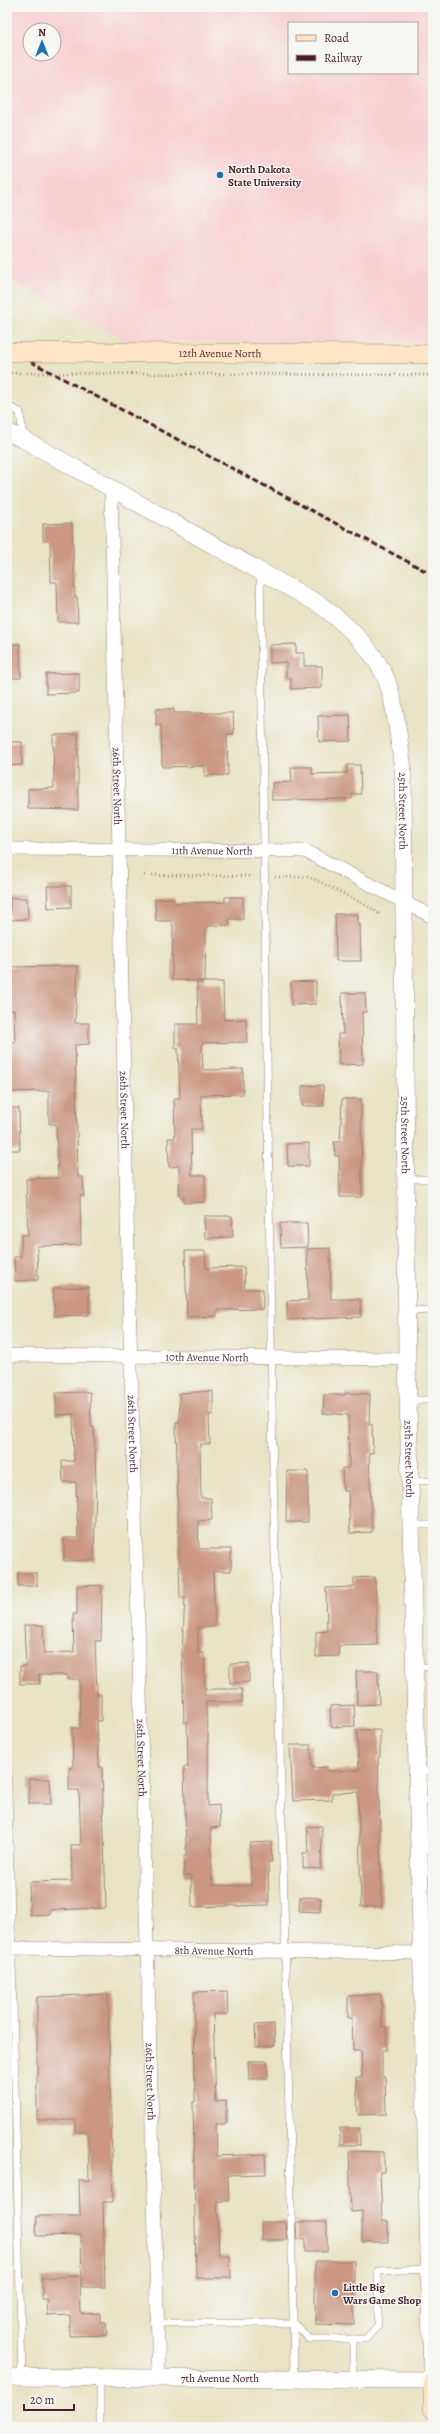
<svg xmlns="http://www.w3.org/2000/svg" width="440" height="2434" viewBox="0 0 440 2434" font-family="Alegreya,serif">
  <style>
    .built { fill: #f7cfd1; fill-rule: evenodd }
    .building { fill: #cb9783 }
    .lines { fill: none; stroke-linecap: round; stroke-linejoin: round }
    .service-casing { stroke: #998178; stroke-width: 8 }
    .minor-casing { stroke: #998178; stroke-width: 14 }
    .tertiary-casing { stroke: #998178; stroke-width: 18 }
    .secondary-casing { stroke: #998178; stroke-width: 20 }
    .path { stroke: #998178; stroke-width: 2.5; stroke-dasharray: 1 3; stroke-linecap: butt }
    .service { stroke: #fff; stroke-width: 7 }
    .minor { stroke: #fff; stroke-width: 13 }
    .tertiary { stroke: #fff; stroke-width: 17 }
    .secondary { stroke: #fde5c5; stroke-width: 19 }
    .rail { stroke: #4a1f2b; stroke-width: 3; stroke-dasharray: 6 3; stroke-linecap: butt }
    .secondary-bridge-casing { stroke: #998178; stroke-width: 20; stroke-linecap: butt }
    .path-bridge { stroke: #998178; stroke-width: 2.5; stroke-dasharray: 1 3; stroke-linecap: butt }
    .secondary-bridge { stroke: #fde5c5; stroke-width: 19 }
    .poi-dot { fill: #1f6fb2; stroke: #f6f6f2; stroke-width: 1.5 }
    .labels { text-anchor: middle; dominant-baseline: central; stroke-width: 3; stroke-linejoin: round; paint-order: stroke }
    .poi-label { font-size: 11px; font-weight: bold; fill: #4a1f2b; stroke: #f6f6f2; text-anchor: start }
    .street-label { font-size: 11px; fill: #4a1f2b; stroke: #f6f6f2 }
  </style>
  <rect width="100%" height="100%" fill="#f6f6f2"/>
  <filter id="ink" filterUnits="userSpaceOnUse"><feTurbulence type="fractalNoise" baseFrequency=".025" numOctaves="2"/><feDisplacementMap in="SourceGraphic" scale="8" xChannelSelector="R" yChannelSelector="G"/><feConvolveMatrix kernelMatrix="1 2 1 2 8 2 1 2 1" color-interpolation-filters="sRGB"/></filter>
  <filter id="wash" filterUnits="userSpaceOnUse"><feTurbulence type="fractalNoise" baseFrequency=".012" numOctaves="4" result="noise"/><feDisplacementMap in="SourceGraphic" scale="16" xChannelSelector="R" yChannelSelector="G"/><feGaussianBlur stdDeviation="0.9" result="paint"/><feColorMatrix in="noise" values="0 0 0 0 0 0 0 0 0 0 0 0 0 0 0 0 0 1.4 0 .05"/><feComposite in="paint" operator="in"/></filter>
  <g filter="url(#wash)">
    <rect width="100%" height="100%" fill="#e8e3c4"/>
    <!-- built -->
    <path class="built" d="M7,7H433V342H129L7,278ZM289,23H417V73H289ZM30,30H54V54H30Z"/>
    <g id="blocks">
      <!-- building -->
      <g class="building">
        <path d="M72,523L75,597H77L78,622H58L57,582H51L50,541H43V524Z"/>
        <path d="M7,644H20L21,678H7Z"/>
        <path d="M296,644V653H304V666H322V688L291,689V678H286V662L270,663V645Z"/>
        <path d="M79,673V693L46,694V674Z"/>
        <path d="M156,709H174V713H233L234,734H227L228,775L205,776V766L162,767L161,725H156Z"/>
        <path d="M350,715L351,741L319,742L318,716Z"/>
        <path d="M78,734V810L28,809V789L54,788L53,735Z"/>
        <path d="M7,742H22V765L7,766Z"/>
        <path d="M347,765H360L361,794H352V799L272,800V783L292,782L291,767H312V774L347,773Z"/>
        <path d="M47,886H71V907L48,908Z"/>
        <path d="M225,897H243V919H229L230,925L206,926L205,981L172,980L173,927L171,921H156L155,899L174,898V903L225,902Z"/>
        <path d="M10,898H27L28,919L10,920Z"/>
        <path d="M335,914H358V924H360L361,961H336Z"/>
        <path d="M78,966L75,1023H89V1044L75,1045L78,1177H83L84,1196H80L81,1245L37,1246L38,1280L15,1281L14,1257H21V1235H28L26,1179L58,1178L56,1124H49V1091L10,1092L9,1042H15L14,1010H7V967Z"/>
        <path d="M316,981V1004L291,1005V982Z"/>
        <path d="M197,982H223L224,1020L246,1019L247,1042L202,1043L203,1070L243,1069V1094L201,1095L202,1129H191L192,1175H205V1202L184,1203V1197H180L179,1166L169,1167L168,1138H175L174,1098H180L178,1048H175V1024H198Z"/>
        <path d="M342,993H365L366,1012H362L363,1064L339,1065L338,1034H343Z"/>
        <path d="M323,1085L324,1106H302V1086Z"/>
        <path d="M342,1099H361L362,1197H340L339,1156H335L334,1142H340Z"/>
        <path d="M7,1108H19L20,1150H7Z"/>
        <path d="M309,1143V1166H288L287,1144Z"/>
        <path d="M204,1216H232L233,1237L205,1238Z"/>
        <path d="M280,1223H307L308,1247L281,1248Z"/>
        <path d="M330,1248L331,1299H360L361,1317L287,1320V1301L308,1300L307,1249Z"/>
        <path d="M185,1251H205L206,1268L244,1267L245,1289H263V1309L217,1310V1316L187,1317Z"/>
        <path d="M89,1287V1315L54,1316V1288Z"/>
        <path d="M213,1391V1414L209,1415L210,1444H200L201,1498H211L212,1520L198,1521L199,1549H231V1571H213L215,1627H198V1653H204L205,1689H242V1702H206L207,1732H208V1806L219,1805L220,1827L211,1828L212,1885L251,1886L250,1843L271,1842L272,1862H268L269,1905L192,1907L191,1876H184V1856H186V1845L184,1767H188L187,1722L184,1723L182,1653L185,1598H180L176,1422H180L179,1393Z"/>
        <path d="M90,1392L91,1427H94L96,1482L94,1560L64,1561V1538H78L76,1482H63L62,1461H74L73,1414L56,1415V1393Z"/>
        <path d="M345,1393L370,1394L369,1424H372L373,1453L369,1454L372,1532L350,1533L348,1491H343L342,1468H349L348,1415L323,1413L324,1395H345Z"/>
        <path d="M287,1471H308V1522H286Z"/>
        <rect x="18" y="1573" width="19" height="13"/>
        <path d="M375,1577L377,1645L338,1646L339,1656L316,1657V1632L327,1631L326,1588L354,1587V1578Z"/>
        <path d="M102,1585L101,1641H95L97,1695L101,1694V1721H97L99,1767H102L106,1908L50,1910V1914L30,1915L29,1882L72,1881L71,1845H81L79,1790H69V1768H73L72,1728H80L79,1679H67V1675H39L40,1684H20V1666H26L24,1625H43L44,1653L74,1652L73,1614H77V1586Z"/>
        <path d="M249,1663V1682L230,1683V1664Z"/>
        <path d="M356,1671H378L379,1704L357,1705Z"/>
        <path d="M354,1705L355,1726L331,1727L330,1706Z"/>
        <path d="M357,1730H380V1757H378L382,1907H361L358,1792L332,1793V1800L293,1801L290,1745H311L312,1768L327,1767V1771L359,1770Z"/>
        <path d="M29,1779H50L51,1804H29Z"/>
        <path d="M322,1826L321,1869L303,1868V1853H308L307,1827Z"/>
        <path d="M300,1897L321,1898L320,1912L299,1911Z"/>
        <path d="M227,1991L228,2014H213L216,2102L226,2101V2124H216L217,2156L265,2154L266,2174L228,2175L229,2201H217L219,2256H230L231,2278H196L193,2102H195L194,1992Z"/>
        <path d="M108,1994L113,2202H103L105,2287H82L81,2235L36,2236L37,2216H80L79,2180H89L88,2132H76V2120H37V1997Z"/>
        <path d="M381,1994L382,2027H386L387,2050H382V2077H385L386,2114L358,2115L356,2077H362L361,2051H353L352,2018H348V1996Z"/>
        <path d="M274,2024L275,2046L256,2047L255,2025Z"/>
        <path d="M248,2061H267L268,2079H249Z"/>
        <rect x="340" y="2128" width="20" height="17"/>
        <path d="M349,2151L384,2152V2172H380L382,2221H388V2242H362V2211L351,2212Z"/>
        <path d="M261,2222H286L287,2240H262Z"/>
        <path d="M296,2222H327V2252H305V2239L297,2240Z"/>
        <path d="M315,2261H354V2325L315,2324Z"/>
        <path d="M80,2276L81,2314L100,2313V2322H106L107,2335L70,2336V2315L48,2316L47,2299H42V2278Z"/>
      </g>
    </g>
  </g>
  <g filter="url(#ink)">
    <use href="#blocks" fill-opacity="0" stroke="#998178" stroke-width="1"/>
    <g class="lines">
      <!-- service casing -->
      <g class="service-casing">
        <g id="service">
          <path d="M7,406L20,412L23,438"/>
          <path d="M260,571C263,871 266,1171 273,1471C280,1773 290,2076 294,2379"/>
          <path d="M406,1179H433"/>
          <path d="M407,1311L433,1310"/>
          <path d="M409,1400H433"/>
          <path d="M411,1481H433"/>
          <path d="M412,1525H433"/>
          <path d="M415,1667H433"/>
          <path d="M7,1753L22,2377"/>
          <path d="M418,1771H433"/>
          <path d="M158,2323H293L310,2339H366L378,2325V2271L429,2269"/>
          <path d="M353,2379V2339"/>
          <path d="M100,2427V2378"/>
        </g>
      </g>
      <!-- minor casing -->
      <g class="minor-casing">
        <g id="minor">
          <path id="s1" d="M111,489L128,1260L159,2378"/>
          <path id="s2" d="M7,849L305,851L433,917"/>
          <path id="s3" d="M7,1355L407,1359"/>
          <path d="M419,1844H433"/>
          <path id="s4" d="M7,1948L422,1953"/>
        </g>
      </g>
      <!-- tertiary casing -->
      <g class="tertiary-casing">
        <g id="tertiary">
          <path id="s5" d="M7,432L23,439L319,604C348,625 380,654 390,690C397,716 399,743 403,769L407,1359L432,2380L7,2377"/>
        </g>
      </g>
      <!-- secondary casing -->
      <g class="secondary-casing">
        <path id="secondary" d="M433,2380V2409"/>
      </g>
      <!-- path -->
      <g class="path">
        <path d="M144,875L252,876"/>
        <path d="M275,877H308L316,880L373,909L379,914"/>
      </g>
      <!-- service -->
      <use href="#service" class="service"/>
      <!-- minor -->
      <use href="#minor" class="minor"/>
      <!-- tertiary -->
      <use href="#tertiary" class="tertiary"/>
      <!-- secondary -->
      <use href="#secondary" class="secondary"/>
      <!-- rail -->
      <path class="rail" d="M7,349L433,575"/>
      <!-- secondary-bridge casing -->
      <g class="secondary-bridge-casing">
        <g id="secondary-bridge">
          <path id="s6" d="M7,352L433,354"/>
        </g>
      </g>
      <!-- path-bridge -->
      <path class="path-bridge" d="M7,373L433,375"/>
      <!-- secondary-bridge -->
      <use href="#secondary-bridge" class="secondary-bridge"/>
    </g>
  </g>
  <!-- markers -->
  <g class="poi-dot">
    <circle cx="220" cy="175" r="4"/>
    <circle cx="335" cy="2293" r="4"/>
  </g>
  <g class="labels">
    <!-- poi labels -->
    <g class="poi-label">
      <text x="228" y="169">North Dakota<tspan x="228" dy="13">State University</tspan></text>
      <text x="343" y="2287">Little Big<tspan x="343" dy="13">Wars Game Shop</tspan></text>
    </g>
    <!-- street labels -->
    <g class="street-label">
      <text stroke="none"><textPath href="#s6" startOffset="213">12th Avenue North</textPath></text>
      <text stroke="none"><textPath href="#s1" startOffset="297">26th Street North</textPath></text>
      <text stroke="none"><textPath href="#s5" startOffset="592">25th Street North</textPath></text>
      <text stroke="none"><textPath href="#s2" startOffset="205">11th Avenue North</textPath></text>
      <text stroke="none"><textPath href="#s1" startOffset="621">26th Street North</textPath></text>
      <text stroke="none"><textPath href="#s5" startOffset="916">25th Street North</textPath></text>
      <text stroke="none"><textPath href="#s3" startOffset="200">10th Avenue North</textPath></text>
      <text stroke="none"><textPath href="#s1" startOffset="945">26th Street North</textPath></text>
      <text stroke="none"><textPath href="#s5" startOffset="1240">25th Street North</textPath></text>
      <text stroke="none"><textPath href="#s1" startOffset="1269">26th Street North</textPath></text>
      <text stroke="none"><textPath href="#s4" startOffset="207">8th Avenue North</textPath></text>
      <text stroke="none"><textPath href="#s1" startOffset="1593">26th Street North</textPath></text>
      <text x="220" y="2378">7th Avenue North</text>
    </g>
  </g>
  <!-- margin -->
  <rect width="440" height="2434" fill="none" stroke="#f6f6f2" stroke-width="24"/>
  <!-- legend -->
  <rect x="288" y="22" width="130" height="52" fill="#f6f6f2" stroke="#b1a0a2"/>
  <rect x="296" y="35" width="20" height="6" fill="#fde5c5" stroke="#b1a0a2"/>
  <text x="324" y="42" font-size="12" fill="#4a1f2b">Road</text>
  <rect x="296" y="55" width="20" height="6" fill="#4a1f2b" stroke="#b1a0a2"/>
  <text x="324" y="62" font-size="12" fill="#4a1f2b">Railway</text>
  <!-- north arrow -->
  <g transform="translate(42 42)"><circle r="19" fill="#f6f6f2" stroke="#b1a0a2"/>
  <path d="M0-3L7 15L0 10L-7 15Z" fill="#1f6fb2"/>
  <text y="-6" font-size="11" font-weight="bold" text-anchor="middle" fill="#4a1f2b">N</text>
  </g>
  <!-- scale -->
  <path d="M24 2404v6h50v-6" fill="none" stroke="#4a1f2b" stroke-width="2"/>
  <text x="30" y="2404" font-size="12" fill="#4a1f2b" stroke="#f6f6f2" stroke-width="3" paint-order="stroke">20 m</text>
</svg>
